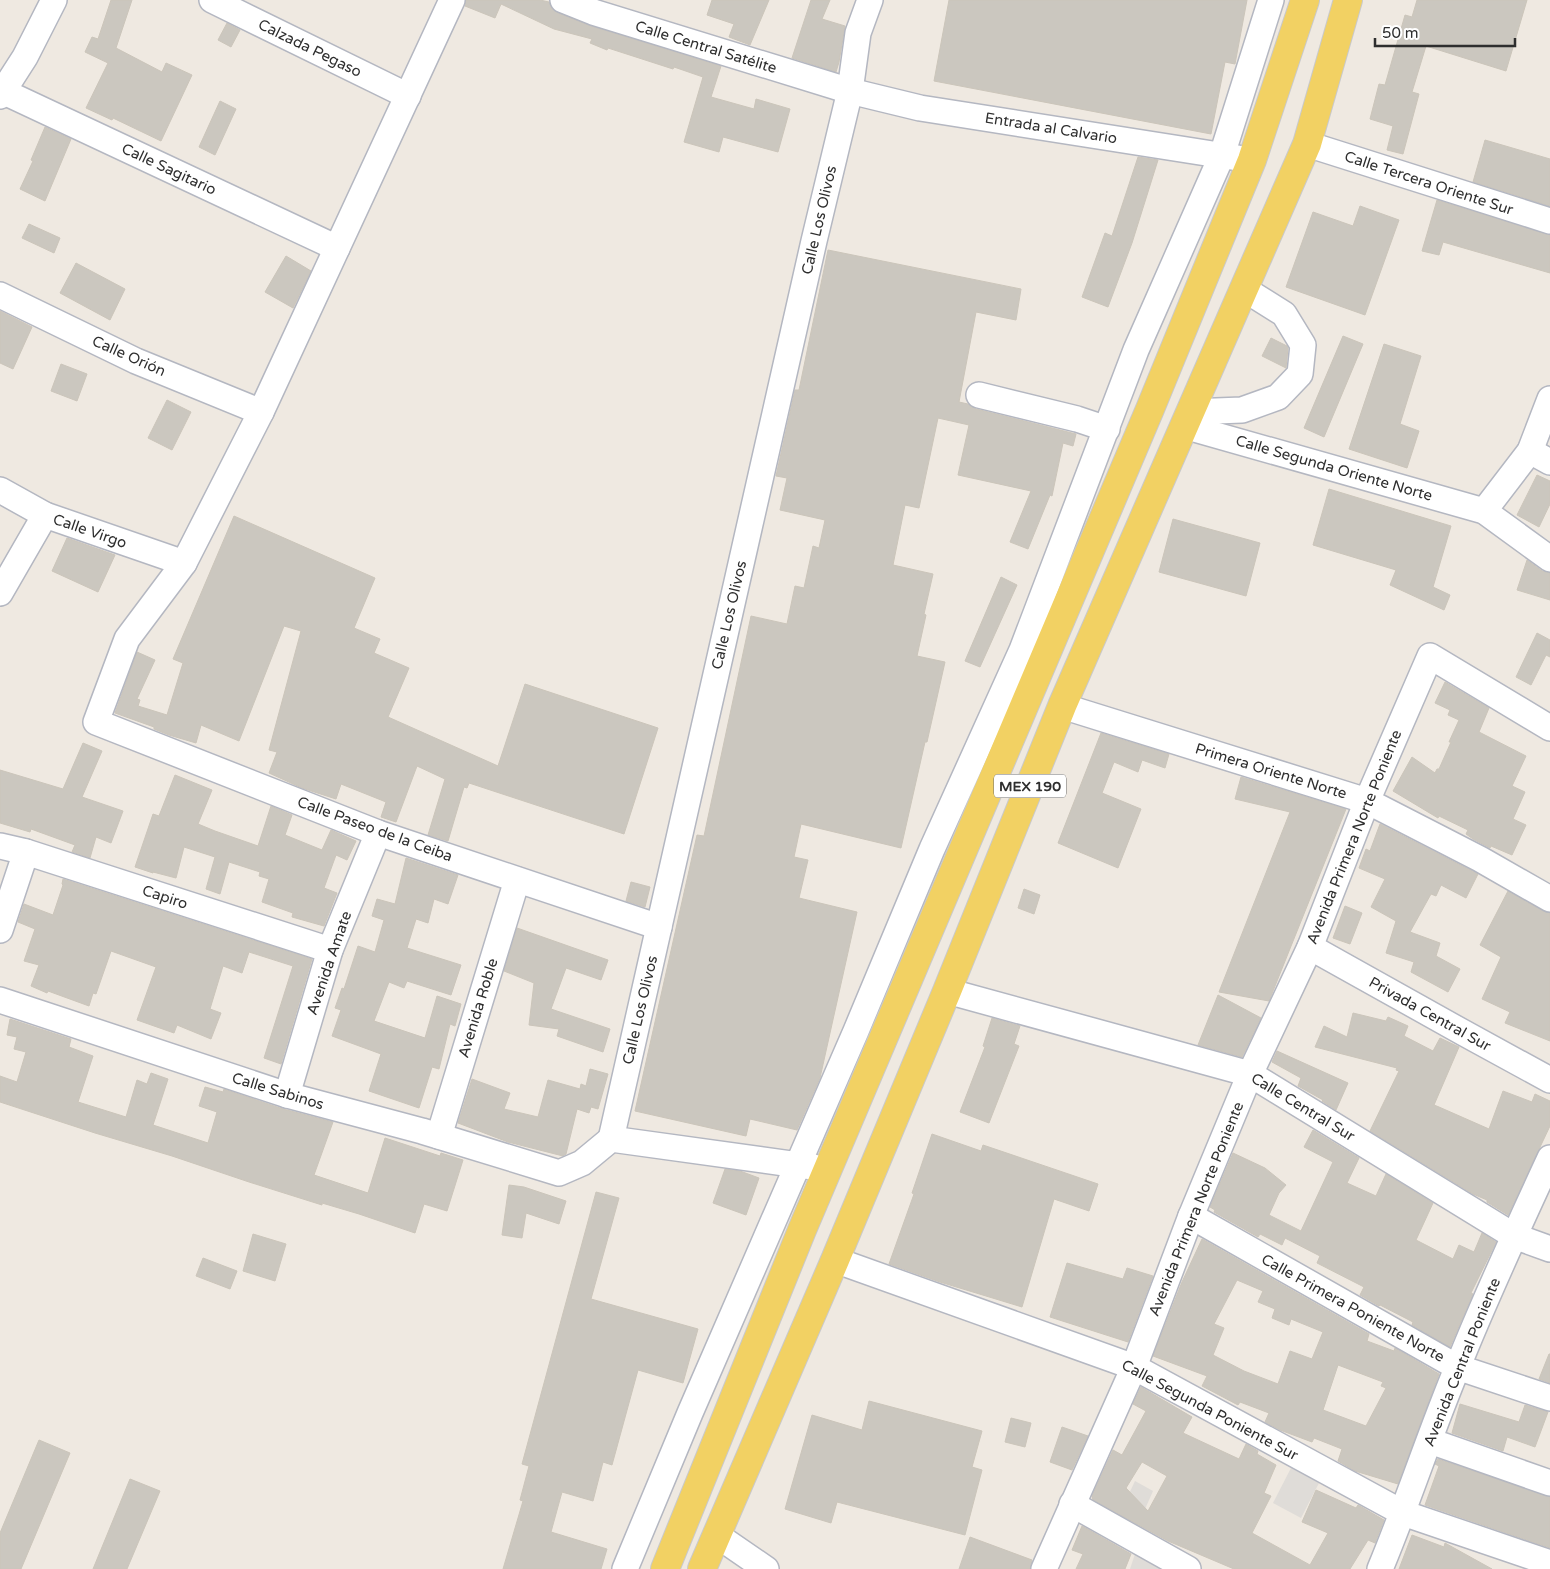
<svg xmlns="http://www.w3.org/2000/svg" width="1550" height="1569" viewBox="0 0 1550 1569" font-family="'Varela Round',sans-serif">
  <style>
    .plaza { fill: #dfdcd8 }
    .building { fill: #cbc7bf; stroke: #cbc5ba; fill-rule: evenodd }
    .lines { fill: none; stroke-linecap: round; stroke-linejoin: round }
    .minor-casing { stroke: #b4b7c1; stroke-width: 28 }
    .major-casing { stroke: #c9c9c9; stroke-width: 30 }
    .minor { stroke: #fff; stroke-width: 25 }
    .major { stroke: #f2d163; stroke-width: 28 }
    .labels { text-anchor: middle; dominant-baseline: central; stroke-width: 4; stroke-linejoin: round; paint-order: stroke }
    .shield { fill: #fff; stroke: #6d6d6d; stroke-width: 1 }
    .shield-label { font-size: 14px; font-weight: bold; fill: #2e2e2e }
    .street-label { font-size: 15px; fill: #2e2e2e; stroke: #fff }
  </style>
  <rect width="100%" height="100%" fill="#efe9e1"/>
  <!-- plaza -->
  <g class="plaza">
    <path d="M1291,1468L1319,1483L1301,1518L1273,1503Z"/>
    <path d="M1135,1481L1153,1491L1138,1525L1119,1515Z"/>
    <path d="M1135,1554L1160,1569H1130Z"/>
  </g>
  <!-- building -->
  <g class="building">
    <path d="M111,0H132L116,48L162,72L166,63L192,75L161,141L113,118L112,120L86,108L108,63L85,52L92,37L98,39Z"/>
    <path d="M466,0H540L549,2L552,9L558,13L588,25L721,66L711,97L754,109L756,99L790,109L778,152L723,137L719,152L684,142L703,77L674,67L673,69L608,48L607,50L590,43L592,39L554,29L501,4L495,18L465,6Z"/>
    <path d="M712,0H769L750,45L729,37L734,24L707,15Z"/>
    <path d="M811,0H830L822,19L845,26L839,62L836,72L792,58Z"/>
    <path d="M949,0H1247L1235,64L1225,62L1211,134L934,81Z"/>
    <path d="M1417,0H1527L1506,71L1426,46L1412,92L1419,94L1403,154L1387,150L1393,126L1370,119L1379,84L1385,85L1405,15L1412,17Z"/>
    <path d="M227,23L240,30L231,47L218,40Z"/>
    <path d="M220,101L236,109L215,155L199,147Z"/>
    <path d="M45,127L71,139L45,201L20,189L33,161L31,160Z"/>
    <path d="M1485,140L1550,159V206L1473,182Z"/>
    <path d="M1138,157L1158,160L1132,243L1108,307L1082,297L1105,233L1112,236Z"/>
    <path d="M1437,200L1550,235V273L1443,242L1439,255L1422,251Z"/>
    <path d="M1360,206L1399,220L1365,315L1286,287L1313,212L1353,226Z"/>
    <path d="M29,224L60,238L54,253L22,238Z"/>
    <path d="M828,250L1021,289L1016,320L976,312L959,402L968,404L976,409L1076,434L1073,446L1063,443L1052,496L1050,495L1028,549L1010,542L1031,491L958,475L969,425L938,418L919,508L905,505L893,565L933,574L924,614L926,615L917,656L945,662L927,742H925L901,848L801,824L794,857L808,860L799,898L857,912L820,1078L797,1130L750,1119L746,1136L635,1111L697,835L704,836L751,616L787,624L795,586L804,588L813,546L819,548L825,520L780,510L787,478L776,476L795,390H799Z"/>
    <path d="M286,256L311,271L293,308L265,292Z"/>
    <path d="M76,263L125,289L110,320L60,293Z"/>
    <path d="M0,311L32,327L13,369L0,363Z"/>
    <path d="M1343,336L1363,344L1324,437L1304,428Z"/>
    <path d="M1271,338L1287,346L1288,348L1286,368L1262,356Z"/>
    <path d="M1384,344L1421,356L1400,424L1419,431L1407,468L1349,449Z"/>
    <path d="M61,364L87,374L77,401L51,391Z"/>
    <path d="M167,400L191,412L172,450L148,438Z"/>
    <path d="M1537,475L1550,481V504L1539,527L1517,515Z"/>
    <path d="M1329,489L1451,526L1433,587L1450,595L1444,610L1390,585L1396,570L1313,545Z"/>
    <path d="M234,516L375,578L354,628L380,639L374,653L409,668L388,717L498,766L525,684L658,728L624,834L469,783L467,788L464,787L448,841L428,835L445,779L417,766L396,822L381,817L386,802L341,784L336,799L302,788L269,773L277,752L269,750L301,631L284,626L239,741L201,725L196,743L169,735L154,729V727L115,713L137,652L155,660L137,699L140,700L138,706L167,715L183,663L173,659Z"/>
    <path d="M1173,519L1260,543L1246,596L1159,572Z"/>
    <path d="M67,538L115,555L98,592L52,571Z"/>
    <path d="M1527,560L1542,571L1550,573V600L1517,590Z"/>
    <path d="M1001,577L1017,585L980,667L965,661Z"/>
    <path d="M1537,633L1550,640V657L1546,655L1531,685L1516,677Z"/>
    <path d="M1445,682L1489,708L1479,732L1526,756L1512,786L1525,792L1513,819L1526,825L1512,855L1491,846L1490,848L1473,839L1466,834L1468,830L1439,816L1438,818L1393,791L1412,757L1435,773L1437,769H1439L1451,742H1449L1459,720L1448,715L1450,710L1435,703Z"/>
    <path d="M1101,733L1169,754L1165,768L1142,760L1138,772L1114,762L1102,793L1141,809L1118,868L1058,843Z"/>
    <path d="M83,743L102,751L82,797L123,811L111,843L96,837L90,858L72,852L75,845L31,829L30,832L0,823V770L63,789Z"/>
    <path d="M175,775L212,790L198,824L215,831L258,846L271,806L292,815L285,835L322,850L331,830L356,841L347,860L336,855L324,888L337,893L324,926L292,917L293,913L262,902L269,879L259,876L260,872L229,862L220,894L206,889L215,857L184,847L176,878L153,872V873L135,867L153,814L159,816Z"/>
    <path d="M1241,777L1346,809L1269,1001L1219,992L1290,812L1235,799Z"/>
    <path d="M1380,824L1478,874L1466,898L1441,885L1436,896L1431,894L1410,932L1440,943L1436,956L1460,969L1448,992L1411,972L1414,962L1386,953L1396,921L1371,907L1385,879L1359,868L1366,849L1370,851Z"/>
    <path d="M406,858L458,875L448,904L434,899L428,923L416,919L407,948L461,965L451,995L407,981L404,988L389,982L374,1021L425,1038L437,996L461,1004L455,1026L450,1024L439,1069L432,1067L419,1108L369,1091L381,1054L332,1036L341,1010L335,1008L342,988L344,989L358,946L375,952L384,920L372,916L377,899L395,904Z"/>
    <path d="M63,879L312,959L281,1064L264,1058L293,966L249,952L242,973L223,966L210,1009L221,1013L211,1039L177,1025L174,1033L137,1020L156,967L111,951L96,994L93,993L89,1006L48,991L47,993L31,986L39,965L24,961L35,929L18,922L24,904L53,915L63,885L62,884Z"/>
    <path d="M631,882L650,887L645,907L626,901Z"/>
    <path d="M1024,889L1040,895L1034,914L1018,908Z"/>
    <path d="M1508,891L1543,911L1550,913V1041L1505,1023L1510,1012L1482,999L1501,957L1480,945Z"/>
    <path d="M1345,906L1362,913L1350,944L1333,938Z"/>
    <path d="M517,928L608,960L601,980L566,968L551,1009L610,1029L603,1052L557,1036L559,1029L529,1025L534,983L504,971Z"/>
    <path d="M1218,995L1261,1018L1242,1057L1198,1045Z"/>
    <path d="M1353,1013L1386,1021L1388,1017L1408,1026L1404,1036L1433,1051L1440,1038L1459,1047L1434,1105L1439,1107L1489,1129L1503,1091L1532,1102L1535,1094L1550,1101V1126L1508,1215L1487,1202V1200L1473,1194L1370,1131L1399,1071L1396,1070L1397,1068L1315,1047L1324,1026L1347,1037Z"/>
    <path d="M992,1018L1020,1026L1014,1044L1019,1046L989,1123L960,1112L985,1047L983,1046Z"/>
    <path d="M10,1019L71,1039L69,1047L93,1056L78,1102L126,1117L137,1080L147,1084L151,1073L168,1079L153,1125L208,1143L217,1112L199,1106L205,1087L223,1092L224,1089L283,1109L333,1122L314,1175L368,1193L385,1138L440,1156L441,1153L463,1160L447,1211L424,1204L415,1233L359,1214L322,1203V1205L249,1182L172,1156L95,1133L0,1102V1076L17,1082L26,1052L14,1049L17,1037L7,1035Z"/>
    <path d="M1277,1051L1348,1083L1336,1110L1322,1101L1323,1100L1298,1086L1301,1078L1272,1062Z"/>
    <path d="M590,1069L608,1074L598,1109L591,1107L589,1113L577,1109L566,1154L563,1156L508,1142L458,1123L472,1079L510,1093L504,1109L538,1117L548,1080L580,1089L581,1084L586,1086Z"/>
    <path d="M1313,1130L1359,1158L1347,1183L1376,1196L1386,1174L1433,1203L1416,1240L1453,1259L1459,1245L1474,1252L1482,1233L1496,1242L1471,1293L1473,1294L1450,1347L1412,1325L1413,1322L1380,1305L1379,1306L1360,1295L1364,1287L1317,1263L1320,1256L1285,1238L1282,1245L1260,1234L1258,1237L1214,1212L1215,1210L1210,1207L1233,1153L1265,1168L1286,1185L1279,1193L1269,1215L1301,1231L1333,1162L1304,1147Z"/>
    <path d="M932,1134L981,1151L983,1145L1098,1184L1089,1211L1054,1199L1022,1307L940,1282L889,1264L914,1194L912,1193Z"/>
    <path d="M725,1169L740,1171L759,1178L746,1215L713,1203Z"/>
    <path d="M509,1185L524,1187L566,1201L559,1224L526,1213L522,1238L502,1235Z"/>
    <path d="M596,1192L619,1198L591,1299L698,1329L683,1383L638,1370L612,1465L603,1462L593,1501L562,1492L551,1532L607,1549L601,1569H503L523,1501L520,1500L529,1466L522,1464Z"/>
    <path d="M253,1234L286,1244L275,1281L243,1271Z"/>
    <path d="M1202,1239L1369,1334L1367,1341L1394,1351L1395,1348L1439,1374L1398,1484L1355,1471L1338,1461L1342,1449L1314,1438L1312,1442L1280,1430L1265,1422L1269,1413L1240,1402L1238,1405L1202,1386L1207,1376L1153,1356L1182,1282ZM1237,1280L1263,1291L1258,1302L1275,1309L1272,1318L1289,1325L1291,1319L1323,1332L1312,1359L1290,1351L1278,1384L1244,1371L1213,1355L1224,1328L1214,1324ZM1338,1365L1383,1382L1381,1386L1386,1388L1366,1426L1323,1410Z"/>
    <path d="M203,1258L237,1271L230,1289L196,1276Z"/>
    <path d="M1067,1263L1123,1279L1127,1268L1153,1276L1128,1342L1050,1317Z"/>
    <path d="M1549,1354H1550V1383L1539,1379Z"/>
    <path d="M1141,1387L1192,1417L1183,1433L1239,1459L1246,1444L1258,1451L1257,1454L1276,1465L1264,1493L1271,1496L1252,1533L1310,1565L1328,1533L1302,1522L1316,1490L1356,1508L1358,1505L1384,1520L1375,1543L1368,1540L1350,1569H1234L1168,1541L1093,1500L1092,1496L1113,1450L1122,1455L1146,1411L1133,1404ZM1142,1462L1167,1476L1148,1511L1126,1488Z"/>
    <path d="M869,1401L982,1431L972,1467L982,1470L965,1535L837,1502L831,1523L785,1509L812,1415L862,1430Z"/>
    <path d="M1460,1404L1519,1422L1525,1405L1548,1412L1535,1447L1507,1437L1503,1451L1452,1433Z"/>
    <path d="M1011,1418L1031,1423L1025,1447L1005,1442Z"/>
    <path d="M1062,1427L1088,1436L1072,1470L1050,1462Z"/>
    <path d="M39,1440L70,1453L21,1569H0V1533Z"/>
    <path d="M1438,1459L1550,1497V1548L1425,1505L1439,1466L1435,1464Z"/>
    <path d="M130,1479L160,1491L127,1569H93Z"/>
    <path d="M1082,1526L1131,1554L1125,1569H1076L1083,1554L1072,1550Z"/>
    <path d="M1412,1535L1444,1547L1445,1543L1492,1569H1399Z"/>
    <path d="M970,1537L1032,1560L1030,1569H959Z"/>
  </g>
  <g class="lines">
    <!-- minor casing -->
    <g class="minor-casing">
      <g id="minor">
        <path d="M212,0L408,96"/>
        <path d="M452,0L261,412L184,563L127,639L96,722L378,833L659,927"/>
        <path d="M563,0L593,12L850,91L920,108L1238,158"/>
        <path d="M0,90L337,248"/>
        <path d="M0,96L25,57L54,0"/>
        <path d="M1307,144L1550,221"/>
        <path d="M0,295L136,361L261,412"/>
        <path d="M979,395L1077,419L1107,429"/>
        <path d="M1190,412L1242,410L1278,397L1300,374L1303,345L1284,314L1244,289"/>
        <path d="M1184,426L1484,511L1550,559"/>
        <path d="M1530,451L1550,462"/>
        <path d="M0,490L45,515L184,563"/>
        <path d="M1484,511L1530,451L1550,399"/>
        <path d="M0,593L45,515"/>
        <path d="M1062,706L1367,801L1480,859L1550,899"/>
        <path d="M0,846L26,852L330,950"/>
        <path d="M0,930L26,852"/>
        <path d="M1310,947L1464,1033L1550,1080"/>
        <path d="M947,991L1250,1074L1514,1236L1550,1249"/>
        <path d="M0,1000L287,1095L422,1131L559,1173L582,1163L611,1139L813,1167"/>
        <path d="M287,1095L330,950L378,833"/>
        <path d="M439,1136L517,880"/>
        <path d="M611,1139L814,241L850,91L858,33L870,0"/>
        <path d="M1191,1216L1457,1367L1550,1398"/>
        <path d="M835,1260L1134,1367L1403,1513L1550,1563"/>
        <path d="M1430,1441L1550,1483"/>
        <path d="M1072,1504L1188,1569"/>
        <path d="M718,1536L766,1569"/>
        <path d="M625,1569L690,1413L856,1031L932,849L1022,650L1136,350L1222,155L1271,0"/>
        <path d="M1044,1569L1134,1367L1191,1216L1250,1074L1310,947L1367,801L1430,656L1550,728"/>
        <path d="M1380,1569C1408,1502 1430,1433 1458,1366C1486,1296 1518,1227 1550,1158"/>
      </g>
    </g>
    <!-- major casing -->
    <g class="major-casing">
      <g id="major">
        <path d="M665,1569L802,1230L1150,409L1252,160L1305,0"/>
        <path d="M702,1569L835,1260L947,991L1062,706L1307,144L1348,0"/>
      </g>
    </g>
    <!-- minor -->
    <use href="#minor" class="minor"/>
    <!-- major -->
    <use href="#major" class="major"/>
  </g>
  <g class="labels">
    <!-- shield labels -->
    <rect class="shield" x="994" y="774.5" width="72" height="23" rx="4"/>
    <g class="shield-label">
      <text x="1030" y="786">MEX 190</text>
    </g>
    <!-- street labels -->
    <g class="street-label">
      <text transform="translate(706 47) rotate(17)">Calle Central Satélite</text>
      <text transform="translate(310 48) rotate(26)">Calzada Pegaso</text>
      <text transform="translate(1051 128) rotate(9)">Entrada al Calvario</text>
      <text transform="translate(169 169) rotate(25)">Calle Sagitario</text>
      <text transform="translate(1429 183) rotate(18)">Calle Tercera Oriente Sur</text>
      <text transform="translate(819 220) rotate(-77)">Calle Los Olivos</text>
      <text transform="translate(129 356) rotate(24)">Calle Orión</text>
      <text transform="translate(1334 468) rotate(16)">Calle Segunda Oriente Norte</text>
      <text transform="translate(90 531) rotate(19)">Calle Virgo</text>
      <text transform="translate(729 615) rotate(-77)">Calle Los Olivos</text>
      <text transform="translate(1271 771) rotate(17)">Primera Oriente Norte</text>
      <text transform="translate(375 829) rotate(20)">Calle Paseo de la Ceiba</text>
      <text transform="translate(1354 837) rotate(-68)">Avenida Primera Norte Poniente</text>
      <text transform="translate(165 897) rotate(18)">Capiro</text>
      <text transform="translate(329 963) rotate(-71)">Avenida Amate</text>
      <text transform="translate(478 1008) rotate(-73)">Avenida Roble</text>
      <text transform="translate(640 1010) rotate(-77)">Calle Los Olivos</text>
      <text transform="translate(1430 1014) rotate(29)">Privada Central Sur</text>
      <text transform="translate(278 1091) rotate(17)">Calle Sabinos</text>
      <text transform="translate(1303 1107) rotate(31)">Calle Central Sur</text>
      <text transform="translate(1196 1209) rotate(-68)">Avenida Primera Norte Poniente</text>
      <text transform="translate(1353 1308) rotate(29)">Calle Primera Poniente Norte</text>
      <text transform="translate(1462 1362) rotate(-68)">Avenida Central Poniente</text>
      <text transform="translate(1210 1410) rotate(28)">Calle Segunda Poniente Sur</text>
    </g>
  </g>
  <!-- scale -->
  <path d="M1375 38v8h140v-8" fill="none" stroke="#2e2e2e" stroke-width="2.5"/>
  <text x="1382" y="38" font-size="15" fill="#2e2e2e" stroke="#ffffff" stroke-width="4" paint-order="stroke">50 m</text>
</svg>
